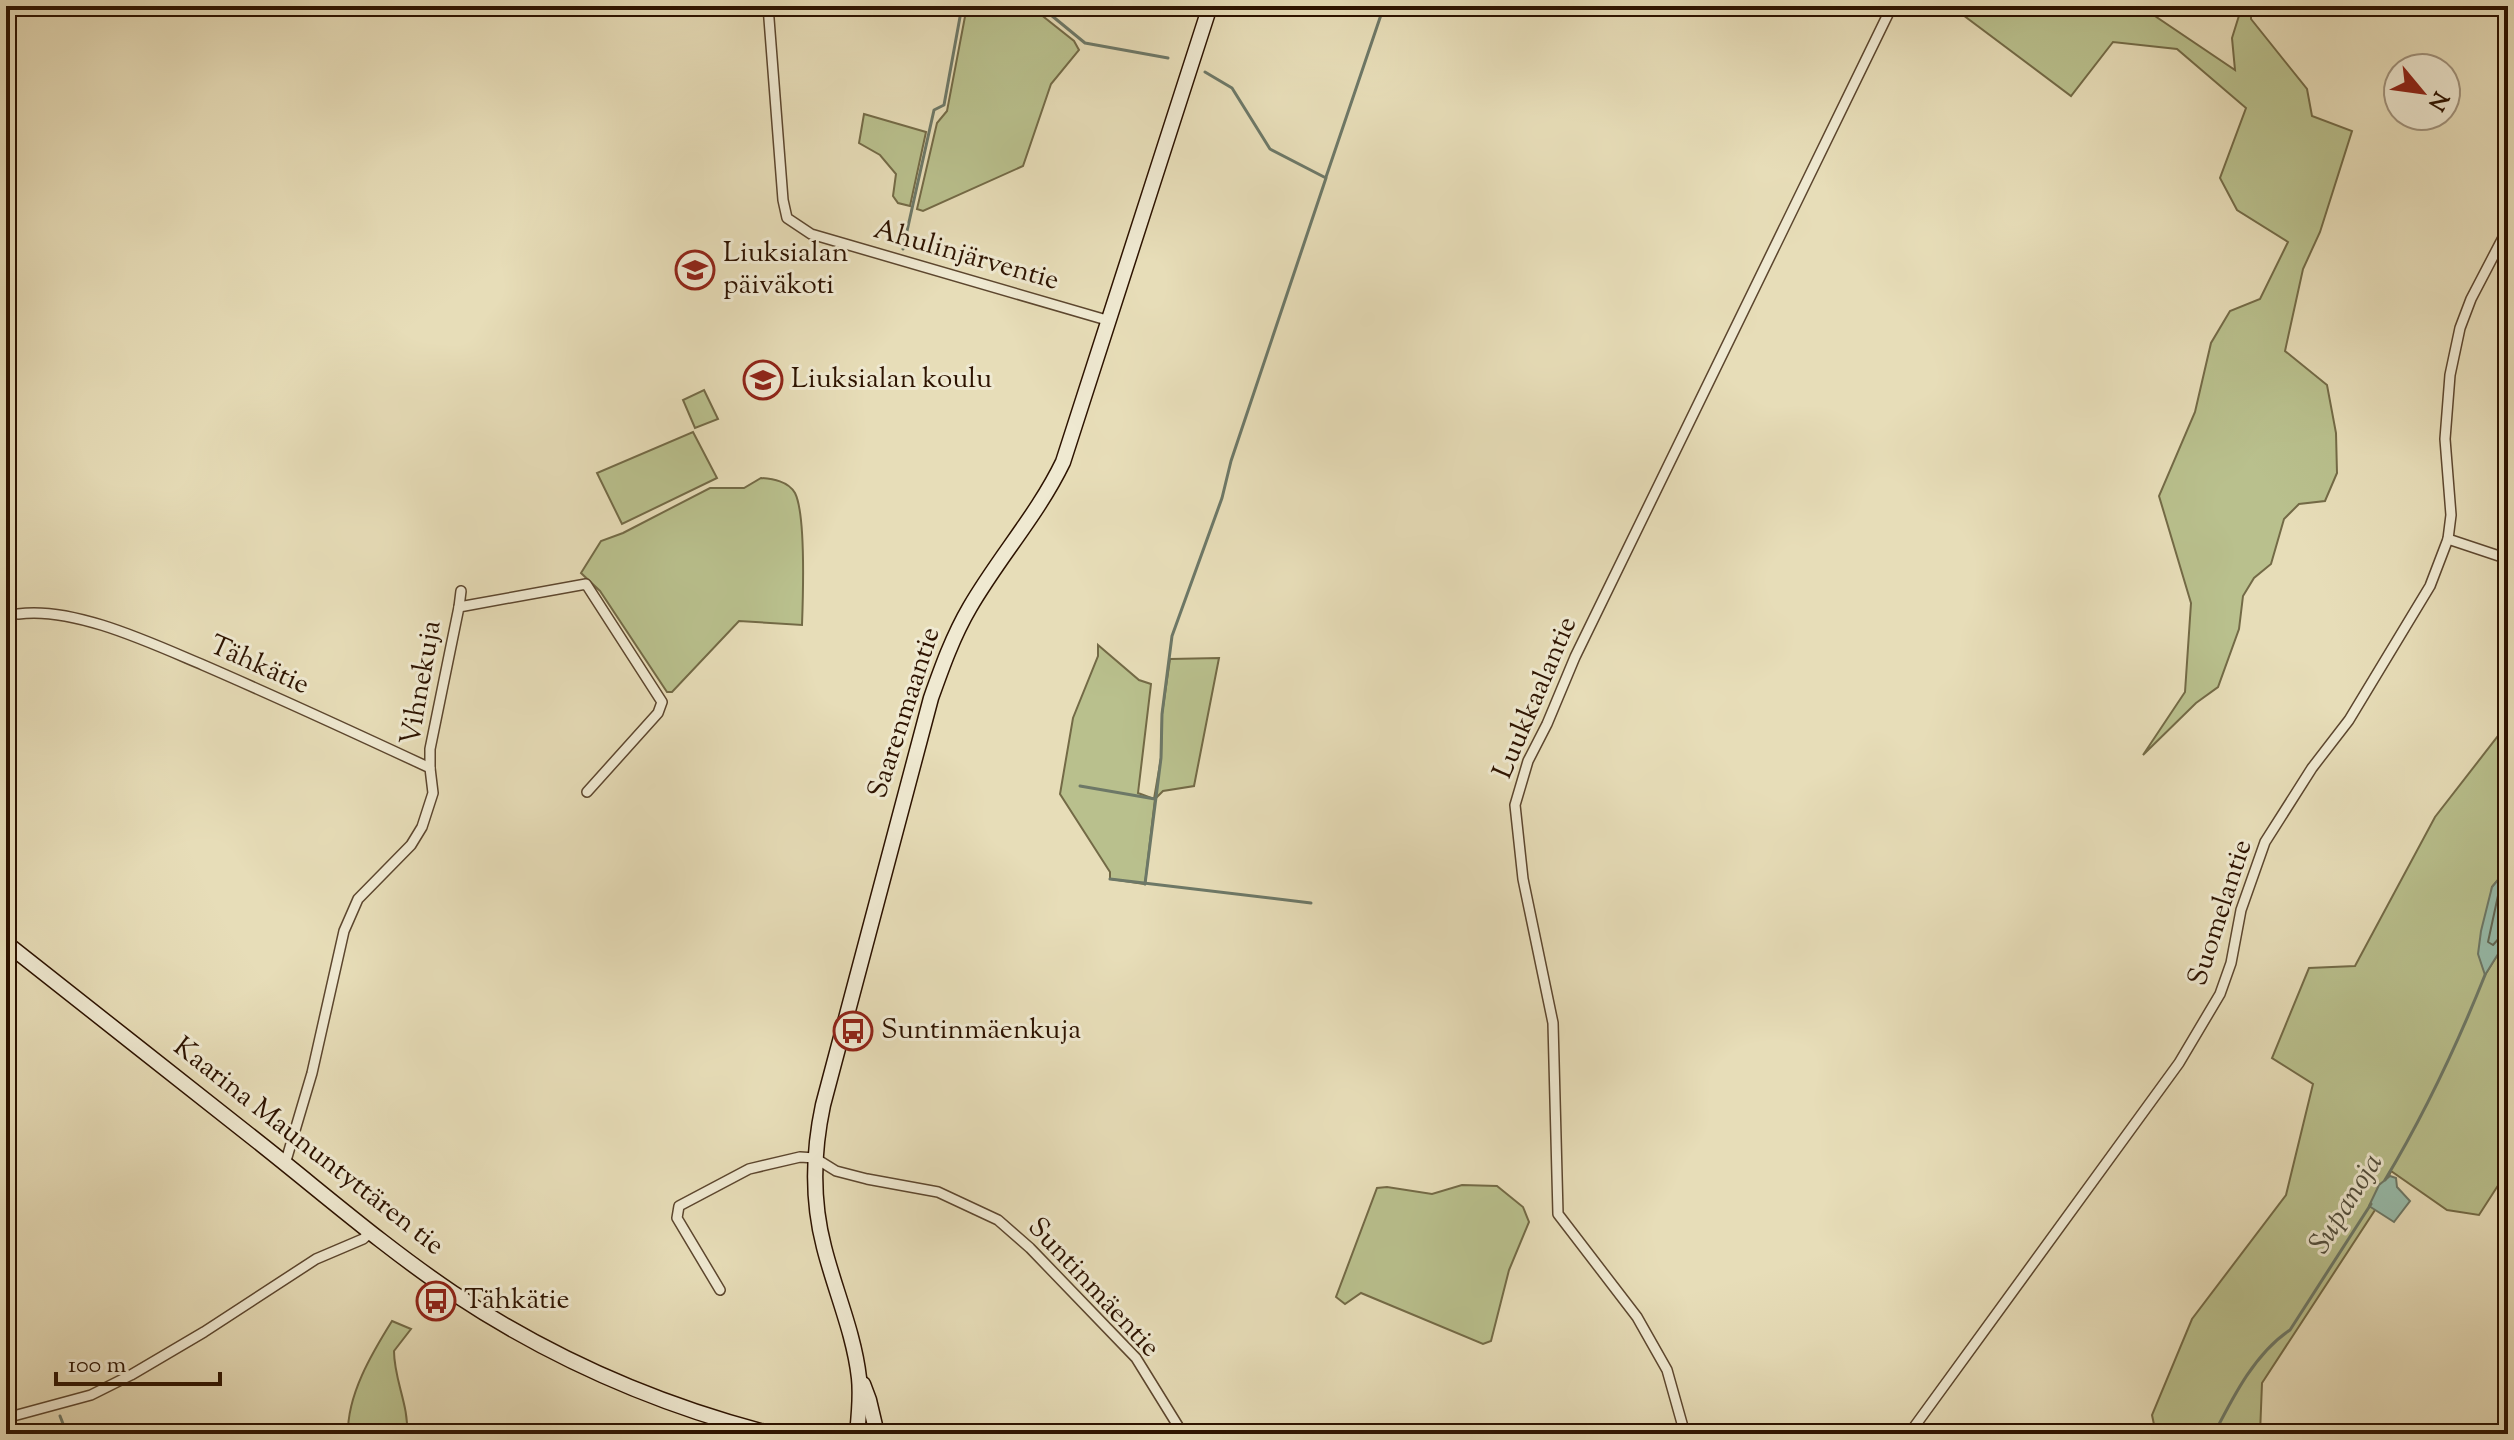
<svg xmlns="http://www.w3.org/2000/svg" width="2514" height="1440" viewBox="0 0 2514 1440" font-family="'Sorts Mill Goudy',serif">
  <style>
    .green { fill: #b9c08d; stroke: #736a46; stroke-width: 2 }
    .water { fill: #97bcab; stroke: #6d7867; stroke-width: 2 }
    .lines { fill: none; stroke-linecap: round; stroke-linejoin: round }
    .shore { stroke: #626856; stroke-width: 2 }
    .stream { stroke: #6d7867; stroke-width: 3 }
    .street-casing { stroke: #5c462e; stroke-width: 12 }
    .secondary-casing { stroke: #2d1300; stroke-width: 17 }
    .street { stroke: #efe9d1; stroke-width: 9 }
    .secondary { stroke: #efe9d1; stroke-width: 14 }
    .labels { text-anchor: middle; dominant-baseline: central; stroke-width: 6; stroke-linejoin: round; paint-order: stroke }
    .poi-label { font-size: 28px; fill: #2d1300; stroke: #efe9d1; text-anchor: start }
    .street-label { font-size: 28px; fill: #2d1300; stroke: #efe9d1 }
    .water-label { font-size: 30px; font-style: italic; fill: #524e3c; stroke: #efe9d1 }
  </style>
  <rect width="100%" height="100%" fill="#e7ddb8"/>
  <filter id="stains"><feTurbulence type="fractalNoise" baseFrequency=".0025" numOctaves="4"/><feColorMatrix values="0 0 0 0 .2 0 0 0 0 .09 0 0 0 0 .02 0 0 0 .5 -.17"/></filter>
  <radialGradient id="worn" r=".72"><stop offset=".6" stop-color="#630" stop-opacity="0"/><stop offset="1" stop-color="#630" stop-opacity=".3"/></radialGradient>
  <!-- green -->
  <g class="green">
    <path d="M967,6H1030L1074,41L1079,50L1051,84L1023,166L923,211L917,209L937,123L947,111Z"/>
    <path d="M1951,6H2140L2235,70L2232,38L2242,6H2251V19L2307,89L2312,116L2352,131L2320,232L2303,269L2285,351L2327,385L2336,433L2337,473L2325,501L2299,504L2284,519L2271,564L2254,578L2243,596L2239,629L2218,687L2196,703L2143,755L2185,692L2191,603L2159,496L2195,412L2211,343L2230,311L2260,299L2288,242L2237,210L2220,178L2246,108L2177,49L2113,42L2071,96Z"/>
    <path d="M864,114L926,132L910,206L898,203L893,196L896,174L880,155L859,143Z"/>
    <path d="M704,390L718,419L695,428L683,400Z"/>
    <path d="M693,432L717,478L622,524L597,473Z"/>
    <path d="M761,478C773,479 788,481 795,493C806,515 803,598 802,625L739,621L672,692H667L600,591L581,573L601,541L623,533L710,488H744Z"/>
    <path d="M1098,645L1139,680L1151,684L1138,793L1154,799L1161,758L1162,714L1170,659L1219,658L1194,786L1163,791L1155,799L1145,884L1110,879V872L1060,794L1073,718L1098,656Z"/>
    <path d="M2508,723V868L2492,887L2485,975L2508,938V1170L2479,1215L2447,1210L2391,1171L2375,1210L2262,1383L2260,1434H2156L2152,1415L2192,1319L2286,1195L2313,1084L2272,1058L2309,968L2355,966L2435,817Z"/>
    <path d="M1462,1185L1497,1186L1523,1207L1529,1222L1509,1270L1491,1341L1483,1344L1361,1293L1345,1304L1336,1297L1377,1188L1387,1187L1432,1194Z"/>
    <path d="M392,1321L411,1329L394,1351C394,1380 409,1405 407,1434H348C347,1395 372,1353 392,1321Z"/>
  </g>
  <!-- water -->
  <g class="water">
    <path d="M2508,868V938L2485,975L2478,954L2481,931L2492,887Z"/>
    <path d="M2390,1176L2396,1178L2397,1187L2410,1201L2394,1222L2369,1206L2379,1185Z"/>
  </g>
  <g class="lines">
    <!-- shore -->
    <path class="shore" d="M2508,881L2499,891L2488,942L2493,945L2501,936L2508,935"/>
    <!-- stream -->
    <g class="stream">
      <path d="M1040,6L1085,43L1168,58"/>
      <path d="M1326,177L1384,6"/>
      <path d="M903,249L934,110L944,105L962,6"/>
      <path d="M1080,786L1155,799"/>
      <path d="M1110,879L1311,903"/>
      <path d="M1145,884L1161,758L1162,714L1172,636L1222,498L1231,461L1326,178L1270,149L1232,88L1205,72"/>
      <path d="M2385,1180C2424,1115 2457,1045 2485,975"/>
      <path d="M60,1416L67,1434"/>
      <path d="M2214,1434C2233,1397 2255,1353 2290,1330L2371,1204"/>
    </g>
    <!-- street casing -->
    <g class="street-casing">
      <g id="street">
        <path d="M768,6L783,200L787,218L811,234L1110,321"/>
        <path d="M2448,539L2508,559"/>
        <path d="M459,607L461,591"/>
        <path d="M18,614C73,606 151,643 203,665C279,698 355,733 430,768L433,793L422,827L411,845L358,899L344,931L312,1073L285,1164"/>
        <path d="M430,768V749L459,607L586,584L662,702L658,713L587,792"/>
        <path d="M720,1290L677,1218L679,1206L749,1169L800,1157L815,1158L836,1171L867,1179L938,1192L998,1220L1030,1248L1136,1358L1183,1434"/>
        <path d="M6,1418L91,1395L131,1375L204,1332L316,1259L363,1239L371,1232"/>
        <path d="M1685,1434L1667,1370L1637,1317L1558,1214L1553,1023L1523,879L1515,805L1528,761L1547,724L1575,657L1892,6"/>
        <path d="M1909,1434L2179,1063L2220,994L2231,963L2241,910L2265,842L2312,768L2349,720L2430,586L2448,539L2451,515L2445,439L2450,375L2460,328L2471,299L2508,228"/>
      </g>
    </g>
    <!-- secondary casing -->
    <g class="secondary-casing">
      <g id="secondary">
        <path d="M6,943C91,1010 177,1078 262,1145C325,1195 386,1248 453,1293C551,1358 658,1405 772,1434"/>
        <path d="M863,1384L869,1400L877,1434"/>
        <path d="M857,1434C859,1415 861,1397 859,1378C854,1333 835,1291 824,1247C812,1201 813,1152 823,1105L931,698C942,667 953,636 970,607C999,557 1038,514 1063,462L1210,6"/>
      </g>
    </g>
    <!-- street -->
    <use href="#street" class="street"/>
    <!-- secondary -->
    <use href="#secondary" class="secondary"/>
  </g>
  <!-- icons -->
  <defs>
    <g id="school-ring" transform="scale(2)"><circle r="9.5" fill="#efe9d1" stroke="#8f2418" stroke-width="1.5"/><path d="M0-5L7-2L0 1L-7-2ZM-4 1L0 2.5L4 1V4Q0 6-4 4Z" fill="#8f2418"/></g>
    <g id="bus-ring" transform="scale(2)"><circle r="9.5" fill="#efe9d1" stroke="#8f2418" stroke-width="1.5"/><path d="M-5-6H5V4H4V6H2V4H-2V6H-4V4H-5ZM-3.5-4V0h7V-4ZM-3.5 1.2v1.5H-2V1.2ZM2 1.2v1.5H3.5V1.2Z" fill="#8f2418"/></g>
  </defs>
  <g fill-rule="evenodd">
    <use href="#school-ring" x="695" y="270"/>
    <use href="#school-ring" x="763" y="380"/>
    <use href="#bus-ring" x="853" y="1031"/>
    <use href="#bus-ring" x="436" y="1301"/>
  </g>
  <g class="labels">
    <!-- poi labels -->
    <g class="poi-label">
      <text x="723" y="254">Liuksialan<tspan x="723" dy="32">päiväkoti</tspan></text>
      <text x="791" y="380">Liuksialan koulu</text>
      <text x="881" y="1031">Suntinmäenkuja</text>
      <text x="464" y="1301">Tähkätie</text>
    </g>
    <!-- street labels -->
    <g class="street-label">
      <text transform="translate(966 256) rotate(16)">Ahulinjärventie</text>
      <text transform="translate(259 666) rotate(24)">Tähkätie</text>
      <text transform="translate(422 683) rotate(-80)">Vihnekuja</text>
      <text transform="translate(1536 698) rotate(-67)">Luukkaalantie</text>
      <text transform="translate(905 713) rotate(-72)">Saarenmaantie</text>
      <text transform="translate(2221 913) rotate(-72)">Suomelantie</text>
      <text transform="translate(308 1147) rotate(38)">Kaarina Maununtyttären tie</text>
      <text transform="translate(1093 1288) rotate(47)">Suntinmäentie</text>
    </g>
    <!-- water labels -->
    <g class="water-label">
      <text transform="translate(2347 1204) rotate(-58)">Supanoja</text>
    </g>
  </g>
  <!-- margin -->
  <rect width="2514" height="1440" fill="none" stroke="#e7ddb8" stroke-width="32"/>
  <rect x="8" y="8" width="2498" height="1424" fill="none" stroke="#2d1300" stroke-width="4"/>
  <rect x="16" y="16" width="2482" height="1408" fill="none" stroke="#2d1300" stroke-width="2"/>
  <!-- north arrow -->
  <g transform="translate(2422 92) rotate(119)"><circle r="38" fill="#efe9d1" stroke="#a1937d" stroke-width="2"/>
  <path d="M0-6L14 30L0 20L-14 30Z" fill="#8f2418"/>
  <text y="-12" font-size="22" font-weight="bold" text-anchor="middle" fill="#2d1300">N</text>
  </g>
  <!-- scale -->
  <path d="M56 1372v12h164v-12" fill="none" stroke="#2d1300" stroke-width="4"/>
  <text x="68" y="1372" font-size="24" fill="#2d1300" stroke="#efe9d1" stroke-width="6" paint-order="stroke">100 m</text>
  <rect width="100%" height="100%" filter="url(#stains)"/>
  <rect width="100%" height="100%" fill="url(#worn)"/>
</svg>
